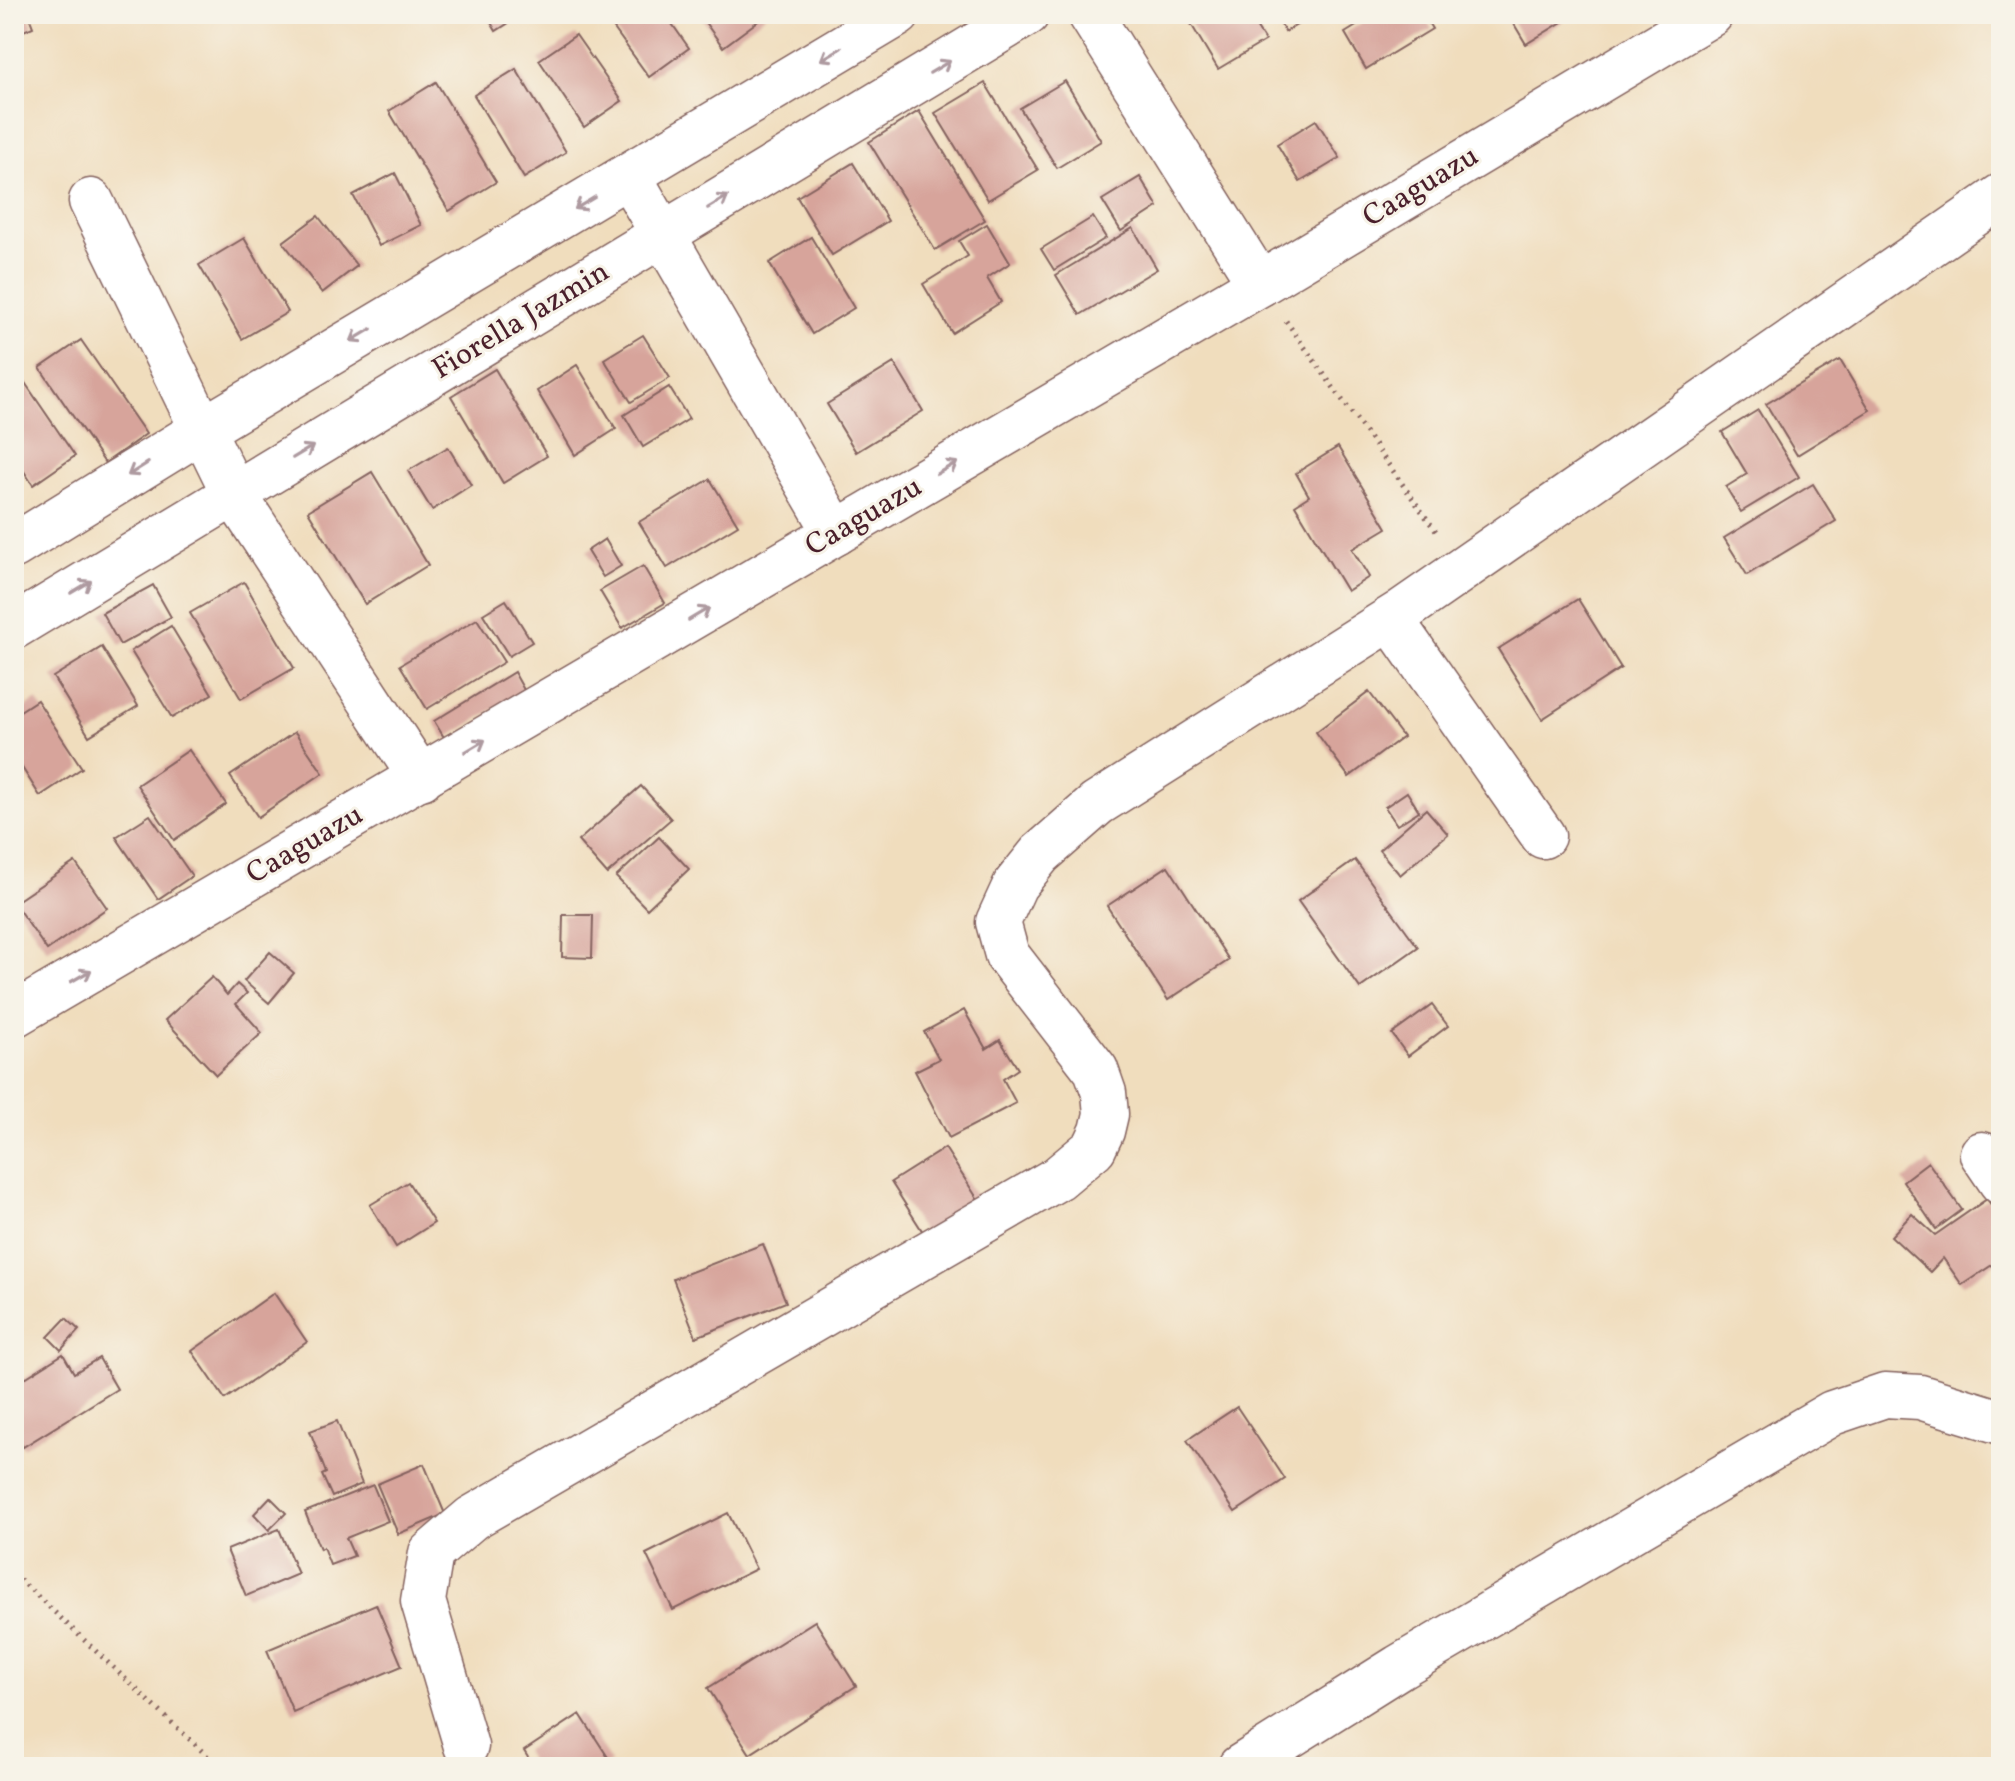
<svg xmlns="http://www.w3.org/2000/svg" width="2015" height="1781" viewBox="0 0 2015 1781" font-family="Vollkorn,serif">
  <style>
    .building { fill: #d7a49b }
    .lines { fill: none; stroke-linecap: round; stroke-linejoin: round }
    .minor-casing { stroke: #84625e; stroke-width: 47 }
    .path { stroke: #84625e; stroke-width: 5; stroke-dasharray: 2 6; stroke-linecap: butt }
    .minor { stroke: #fff; stroke-width: 44 }
    .oneway { stroke: #ae9aa0 }
    .labels { text-anchor: middle; dominant-baseline: central; stroke-width: 6; stroke-linejoin: round; paint-order: stroke }
    .street-label { font-size: 30px; fill: #4a1f2b; stroke: #f7f3e8 }
  </style>
  <rect width="100%" height="100%" fill="#f7f3e8"/>
  <filter id="ink" filterUnits="userSpaceOnUse"><feTurbulence type="fractalNoise" baseFrequency=".0125" numOctaves="2"/><feDisplacementMap in="SourceGraphic" scale="16" xChannelSelector="R" yChannelSelector="G"/><feConvolveMatrix kernelMatrix="1 2 1 2 8 2 1 2 1" color-interpolation-filters="sRGB"/></filter>
  <filter id="wash" filterUnits="userSpaceOnUse"><feTurbulence type="fractalNoise" baseFrequency=".006" numOctaves="4" result="noise"/><feDisplacementMap in="SourceGraphic" scale="32" xChannelSelector="R" yChannelSelector="G"/><feGaussianBlur stdDeviation="1.8" result="paint"/><feColorMatrix in="noise" values="0 0 0 0 0 0 0 0 0 0 0 0 0 0 0 0 0 1.4 0 .05"/><feComposite in="paint" operator="in"/></filter>
  <g filter="url(#wash)">
    <rect width="100%" height="100%" fill="#f0ddbd"/>
    <g id="blocks">
      <!-- building -->
      <g class="building">
        <path d="M14,14H28L33,27L14,35Z"/>
        <path d="M486,14H523L496,31Z"/>
        <path d="M624,14H665L689,48L649,77L610,23Z"/>
        <path d="M699,14H763L765,16L723,47Z"/>
        <path d="M1185,14H1248L1265,41L1218,69Z"/>
        <path d="M1275,14H1315L1285,32Z"/>
        <path d="M1376,14H1423L1432,29L1366,69L1345,33Z"/>
        <path d="M1508,14H1575L1526,44Z"/>
        <path d="M576,35L622,101L584,127L539,60Z"/>
        <path d="M516,69L566,152L524,178L474,95Z"/>
        <path d="M1065,81L1101,141L1057,168L1020,108Z"/>
        <path d="M436,82L496,182L449,211L389,111Z"/>
        <path d="M985,83L1038,170L988,200L935,113Z"/>
        <path d="M919,111L985,220L935,250L869,142Z"/>
        <path d="M1316,120L1340,158L1300,182L1277,144Z"/>
        <path d="M853,163L888,221L832,255L797,197Z"/>
        <path d="M395,173L421,225L379,246L353,195Z"/>
        <path d="M1140,177L1158,207L1121,231L1102,200Z"/>
        <path d="M318,216L357,266L322,293L283,242Z"/>
        <path d="M1093,217L1106,238L1054,270L1041,249Z"/>
        <path d="M987,224L1010,263L987,278L1001,302L952,333L923,284L968,256L959,241Z"/>
        <path d="M1133,228L1157,269L1080,315L1056,275Z"/>
        <path d="M811,237L854,308L812,334L769,263Z"/>
        <path d="M244,238L288,312L242,339L199,265Z"/>
        <path d="M643,335L670,378L631,402L604,359Z"/>
        <path d="M81,340L146,434L105,463L40,368Z"/>
        <path d="M1840,360L1870,410L1797,455L1766,404Z"/>
        <path d="M894,363L923,411L856,452L827,404Z"/>
        <path d="M577,365L616,429L575,455L537,391Z"/>
        <path d="M495,369L547,456L503,483L451,396Z"/>
        <path d="M19,374L75,456L33,485L14,456V378Z"/>
        <path d="M669,387L689,419L643,447L624,415Z"/>
        <path d="M1758,410L1799,477L1741,512L1726,487L1747,474L1722,432Z"/>
        <path d="M448,447L471,485L432,510L408,471Z"/>
        <path d="M1338,447L1387,528L1352,549L1369,577L1347,591L1295,505L1309,496L1296,473Z"/>
        <path d="M372,472L428,565L365,604L308,511Z"/>
        <path d="M710,479L738,525L667,568L639,522Z"/>
        <path d="M1813,484L1836,521L1747,575L1724,538Z"/>
        <path d="M605,539L621,566L603,577L587,551Z"/>
        <path d="M643,566L665,603L622,628L600,591Z"/>
        <path d="M244,582L294,668L241,699L190,613Z"/>
        <path d="M153,585L171,617L120,645L102,613Z"/>
        <path d="M1578,599L1621,668L1542,719L1498,649Z"/>
        <path d="M506,600L532,642L509,656L483,614Z"/>
        <path d="M477,619L504,662L427,709L400,665Z"/>
        <path d="M171,626L212,694L172,718L131,651Z"/>
        <path d="M102,647L138,706L89,736L53,677Z"/>
        <path d="M514,672L524,690L445,739L434,721Z"/>
        <path d="M1369,692L1403,737L1349,777L1316,732Z"/>
        <path d="M37,700L82,768L40,796L14,755V715Z"/>
        <path d="M295,732L323,773L258,817L230,776Z"/>
        <path d="M189,750L226,804L174,840L137,785Z"/>
        <path d="M641,786L671,819L607,874L578,841Z"/>
        <path d="M1407,792L1419,811L1397,825L1385,807Z"/>
        <path d="M1426,809L1448,834L1400,875L1379,850Z"/>
        <path d="M150,815L192,876L158,899L116,837Z"/>
        <path d="M659,837L689,869L647,909L616,877Z"/>
        <path d="M1355,860L1418,947L1360,988L1298,901Z"/>
        <path d="M75,862L107,908L47,950L14,903Z"/>
        <path d="M1168,866L1229,960L1168,1000L1107,906Z"/>
        <path d="M563,915H593L592,958L562,957Z"/>
        <path d="M270,952L294,973L269,1003L244,981Z"/>
        <path d="M212,977L227,995L237,984L247,993L236,1004L262,1033L216,1075L165,1020Z"/>
        <path d="M1432,1005L1448,1026L1408,1056L1392,1034Z"/>
        <path d="M964,1010L986,1049L1000,1040L1018,1069L1003,1079L1016,1103L949,1138L915,1071L939,1059L924,1032Z"/>
        <path d="M945,1148L984,1209L930,1243L891,1182Z"/>
        <path d="M1928,1162L1962,1210L1936,1229L1903,1181Z"/>
        <path d="M408,1182L434,1223L396,1247L370,1205Z"/>
        <path d="M1987,1199L2001,1219V1259L1962,1285L1943,1258L1930,1272L1891,1236L1912,1214L1935,1235Z"/>
        <path d="M763,1244L786,1302L696,1337L673,1279Z"/>
        <path d="M274,1293L307,1342L225,1399L192,1351Z"/>
        <path d="M66,1318L79,1330L61,1350L48,1337Z"/>
        <path d="M63,1354L74,1373L99,1358L117,1389L23,1447L14,1432V1385Z"/>
        <path d="M1237,1407L1285,1479L1235,1512L1187,1440Z"/>
        <path d="M337,1421L362,1484L332,1497L322,1475L326,1473L310,1431Z"/>
        <path d="M424,1464L445,1514L398,1534L377,1484Z"/>
        <path d="M373,1485L388,1521L346,1538L354,1556L330,1565L323,1547L320,1549L305,1512Z"/>
        <path d="M270,1497L286,1513L269,1530L254,1514Z"/>
        <path d="M728,1513L756,1569L673,1610L646,1554Z"/>
        <path d="M279,1529L298,1574L246,1596L227,1550Z"/>
        <path d="M376,1604L402,1666L293,1712L267,1650Z"/>
        <path d="M815,1621L856,1686L750,1754L708,1688Z"/>
        <path d="M580,1714L611,1762L603,1767H534L524,1751Z"/>
      </g>
    </g>
  </g>
  <g filter="url(#ink)">
    <use href="#blocks" fill-opacity="0" stroke="#84625e" stroke-width="2"/>
    <g class="lines">
      <!-- minor casing -->
      <g class="minor-casing">
        <g id="minor">
          <path d="M1090,14L1260,284"/>
          <path d="M629,176L836,533"/>
          <path d="M91,201L234,494L421,778"/>
          <path d="M14,546L202,430L898,14"/>
          <path d="M1391,619L1543,836"/>
          <path d="M14,627L1027,14"/>
          <path d="M14,1015L1260,284L1711,14"/>
          <path d="M1982,1154L2001,1182"/>
          <path d="M466,1746L423,1601L431,1553L472,1518L1058,1178L1094,1148L1102,1131L1106,1114L1104,1093L1096,1070L1007,955L998,922L1015,885L1040,854L1097,804L1401,612L2001,196"/>
          <path d="M1240,1767L1399,1667L1832,1413L1885,1395L1920,1397L2001,1422"/>
        </g>
      </g>
      <!-- path -->
      <g class="path">
        <path d="M1286,321L1438,534"/>
        <path d="M14,1574L219,1767"/>
      </g>
      <!-- minor -->
      <use href="#minor" class="minor"/>
    </g>
    <!-- one-way arrows -->
    <defs><path id="oneway-shaft" d="M-6 0H5M1.5-3L5.5 0L1.5 3" fill="none" stroke-width="1.6" stroke-linecap="round" stroke-linejoin="round" transform="scale(2)"/></defs>
    <g class="oneway">
      <use href="#oneway-shaft" transform="translate(831 54) rotate(149)"/>
      <use href="#oneway-shaft" transform="translate(940 67) rotate(-31)"/>
      <use href="#oneway-shaft" transform="translate(718 202) rotate(-31)"/>
      <use href="#oneway-shaft" transform="translate(585 203) rotate(149)"/>
      <use href="#oneway-shaft" transform="translate(361 335) rotate(149)"/>
      <use href="#oneway-shaft" transform="translate(303 452) rotate(-31)"/>
      <use href="#oneway-shaft" transform="translate(947 468) rotate(-30)"/>
      <use href="#oneway-shaft" transform="translate(138 469) rotate(148)"/>
      <use href="#oneway-shaft" transform="translate(81 587) rotate(-31)"/>
      <use href="#oneway-shaft" transform="translate(699 614) rotate(-31)"/>
      <use href="#oneway-shaft" transform="translate(475 746) rotate(-31)"/>
      <use href="#oneway-shaft" transform="translate(81 976) rotate(-30)"/>
    </g>
  </g>
  <g class="labels">
    <!-- street labels -->
    <g class="street-label">
      <text transform="translate(1421 187) rotate(-31)">Caaguazu</text>
      <text transform="translate(521 321) rotate(-31)">Fiorella Jazmin</text>
      <text transform="translate(864 517) rotate(-30)">Caaguazu</text>
      <text transform="translate(305 845) rotate(-30)">Caaguazu</text>
    </g>
  </g>
  <!-- margin -->
  <rect width="2015" height="1781" fill="none" stroke="#f7f3e8" stroke-width="48"/>
</svg>
